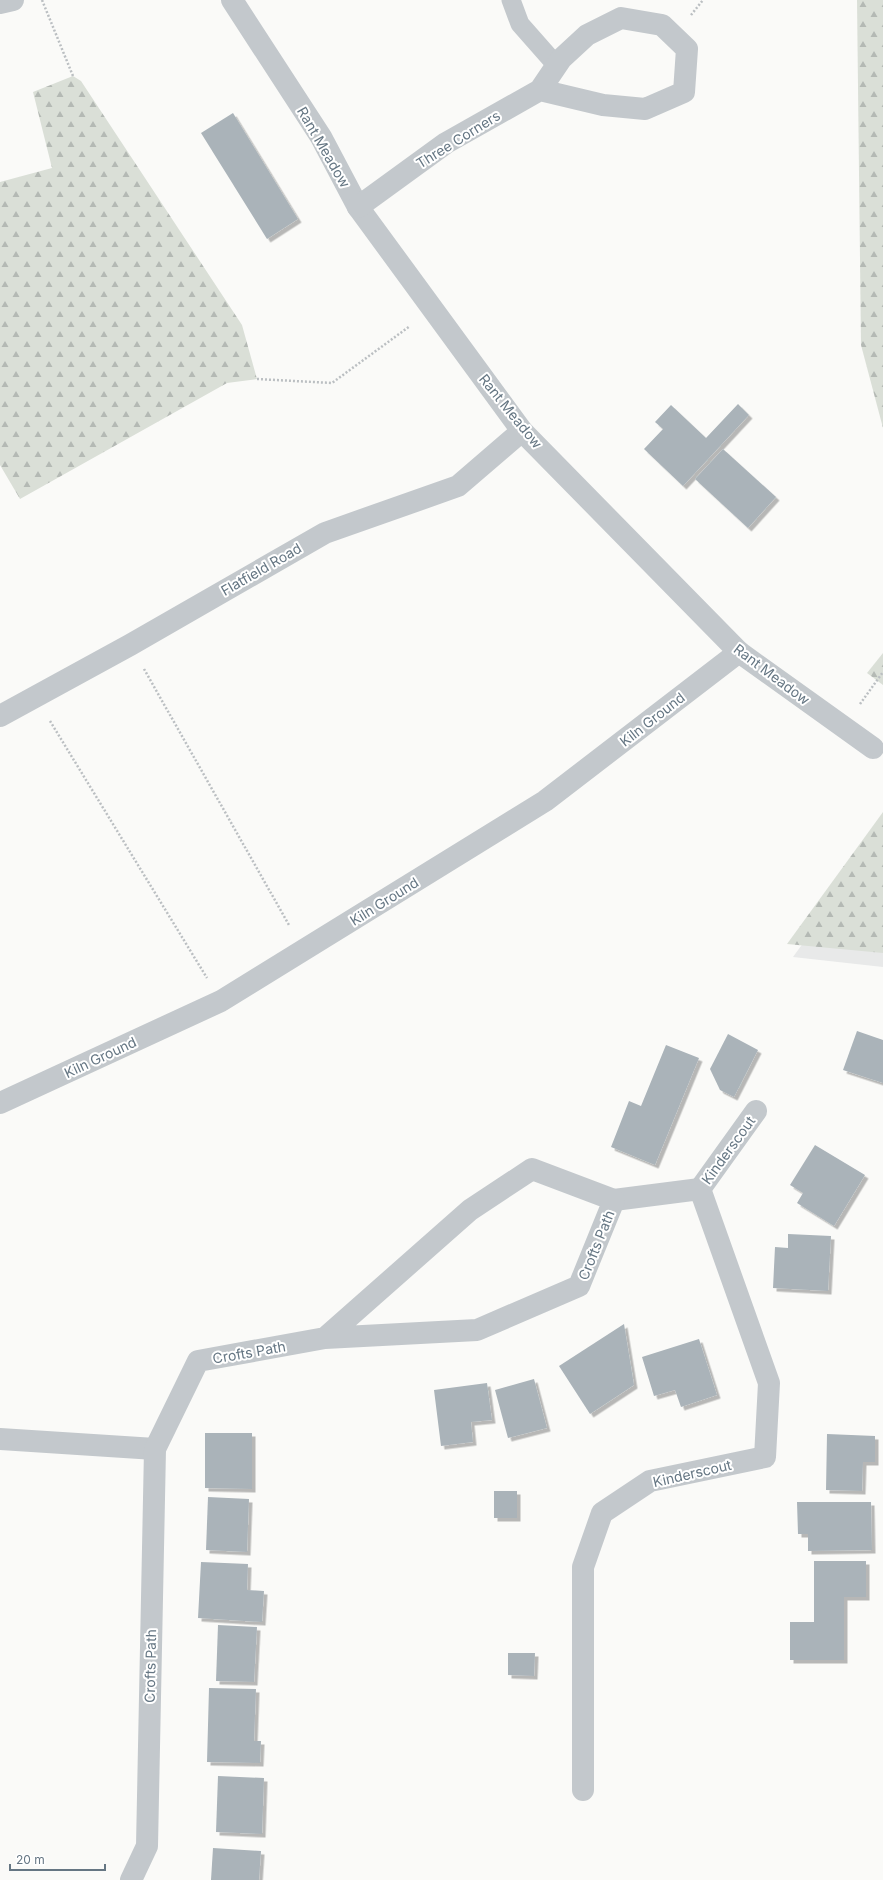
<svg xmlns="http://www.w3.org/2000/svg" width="883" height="1880" viewBox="0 0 883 1880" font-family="Inter,sans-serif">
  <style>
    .built { fill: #e8e9e9 }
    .forest { fill: url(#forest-firs) }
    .building { fill: #aab3b9; filter: url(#shadow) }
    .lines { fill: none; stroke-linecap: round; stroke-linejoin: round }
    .path { stroke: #bbbfc2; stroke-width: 2.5; stroke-dasharray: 2 2; stroke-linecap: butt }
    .service { stroke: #c3c8cc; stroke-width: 19 }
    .minor { stroke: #c3c8cc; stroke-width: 22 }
    .labels { text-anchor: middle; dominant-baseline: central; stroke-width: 4; stroke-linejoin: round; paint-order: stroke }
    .street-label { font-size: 14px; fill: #657683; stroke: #fff }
  </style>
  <defs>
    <pattern id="forest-firs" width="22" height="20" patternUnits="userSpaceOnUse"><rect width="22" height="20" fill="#dadfd7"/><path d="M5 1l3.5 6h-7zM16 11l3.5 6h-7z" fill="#b4b9b4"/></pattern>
    <filter id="shadow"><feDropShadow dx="3.5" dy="3.5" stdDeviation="0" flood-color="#0004"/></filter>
  </defs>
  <rect width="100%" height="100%" fill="#fafaf8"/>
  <!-- built -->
  <path class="built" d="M883,833V967L793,957Z"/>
  <!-- forest -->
  <g class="forest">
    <path d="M857,0H883V428L861,345Z"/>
    <path d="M73,76L81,81L242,325L257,379L227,383L20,499L0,465V182L52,168L33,92Z"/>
    <path d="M883,653V685L867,673Z"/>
    <path d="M883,812V953L787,944Z"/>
  </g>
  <!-- building -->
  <g class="building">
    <path d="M233,113L298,219L267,239L201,133Z"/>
    <path d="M738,404L749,415L683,486L644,449L663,429L655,422L671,405L706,438Z"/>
    <path d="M723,449L776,497L748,528L695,479Z"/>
    <path d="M857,1031L883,1040V1083L843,1070Z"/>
    <path d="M728,1034L758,1050L734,1097L720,1090L710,1069Z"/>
    <path d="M666,1045L699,1058L655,1165L611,1147L629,1101L641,1106Z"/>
    <path d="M815,1145L865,1175L834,1226L797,1203L803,1193L790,1185Z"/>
    <path d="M788,1234L831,1236L828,1291L773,1288L775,1247L788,1248Z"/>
    <path d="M624,1324L634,1385L590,1414L559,1366Z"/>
    <path d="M699,1339L717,1395L681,1407L675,1390L654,1396L642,1357Z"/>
    <path d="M534,1379L547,1428L508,1438L495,1390Z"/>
    <path d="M487,1383L492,1420L471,1422L473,1442L441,1446L434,1390Z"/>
    <path d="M205,1433H252V1489L205,1488Z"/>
    <path d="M827,1434L875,1436V1462H863L862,1491L826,1490Z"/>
    <rect x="494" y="1491" width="23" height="27"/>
    <path d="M208,1497L249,1499L247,1552L206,1550Z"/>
    <path d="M797,1502H871L872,1550L808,1551V1534H798Z"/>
    <path d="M814,1561H866V1597H844V1660H790V1622H814Z"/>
    <path d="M201,1562L248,1564L247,1590L264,1591L262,1622L198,1618Z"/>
    <path d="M218,1625L257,1627L254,1682L216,1681Z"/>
    <path d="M508,1653H535L534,1676L508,1675Z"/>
    <path d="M209,1688L256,1689L254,1741H261L260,1763L207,1762Z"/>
    <path d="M218,1776L264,1778L262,1834L216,1832Z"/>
    <path d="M213,1848L261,1851L259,1880H211Z"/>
  </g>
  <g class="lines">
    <!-- path -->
    <g class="path">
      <path d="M42,0L73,76"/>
      <path d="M691,15L703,0"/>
      <path d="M257,379L332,383L410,326"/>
      <path d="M144,669L289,925"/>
      <path d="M860,704L883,672"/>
      <path d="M50,721L207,978"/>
    </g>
    <!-- service -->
    <path class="service" d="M511,0L520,24L557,66"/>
    <!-- minor -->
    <g class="minor">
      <path d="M232,0L321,137L358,207L522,431L739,652L873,748"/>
      <path d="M0,3L13,0"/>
      <path d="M358,207L446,143L540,90L561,59L587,35L621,18L662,25L687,49L684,92L645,109L603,105L540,90"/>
      <path d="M0,716L130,645L325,533L458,486L522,431"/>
      <path d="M0,1103L221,1001L545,801L739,652"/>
      <path d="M700,1189L756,1111"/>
      <path d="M0,1439L155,1449"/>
      <path d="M583,1790V1567L602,1513L650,1481L765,1457L769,1383L700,1189L614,1200"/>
      <path d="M131,1880L147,1846L155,1449L198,1361L325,1338L477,1330L579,1286L614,1200L532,1169L470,1210L325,1338"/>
    </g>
  </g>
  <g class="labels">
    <!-- street labels -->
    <g class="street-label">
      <text transform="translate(458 139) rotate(-32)">Three Corners</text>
      <text transform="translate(324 147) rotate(60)">Rant Meadow</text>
      <text transform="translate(511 411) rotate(51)">Rant Meadow</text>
      <text transform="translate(261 569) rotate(-30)">Flatfield Road</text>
      <text transform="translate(772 674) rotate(37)">Rant Meadow</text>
      <text transform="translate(652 719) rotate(-38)">Kiln Ground</text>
      <text transform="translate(384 901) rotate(-32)">Kiln Ground</text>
      <text transform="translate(100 1057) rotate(-25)">Kiln Ground</text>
      <text transform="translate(728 1150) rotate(-54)">Kinderscout</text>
      <text transform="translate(596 1245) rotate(-68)">Crofts Path</text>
      <text transform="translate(249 1352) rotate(-10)">Crofts Path</text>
      <text transform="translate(692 1473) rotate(-13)">Kinderscout</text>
      <text transform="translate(150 1666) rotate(-89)">Crofts Path</text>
    </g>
  </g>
  <!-- scale -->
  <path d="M10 1864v6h95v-6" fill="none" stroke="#657683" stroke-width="2"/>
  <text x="16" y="1864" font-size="12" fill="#657683" stroke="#ffffff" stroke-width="3" paint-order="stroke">20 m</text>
</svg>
